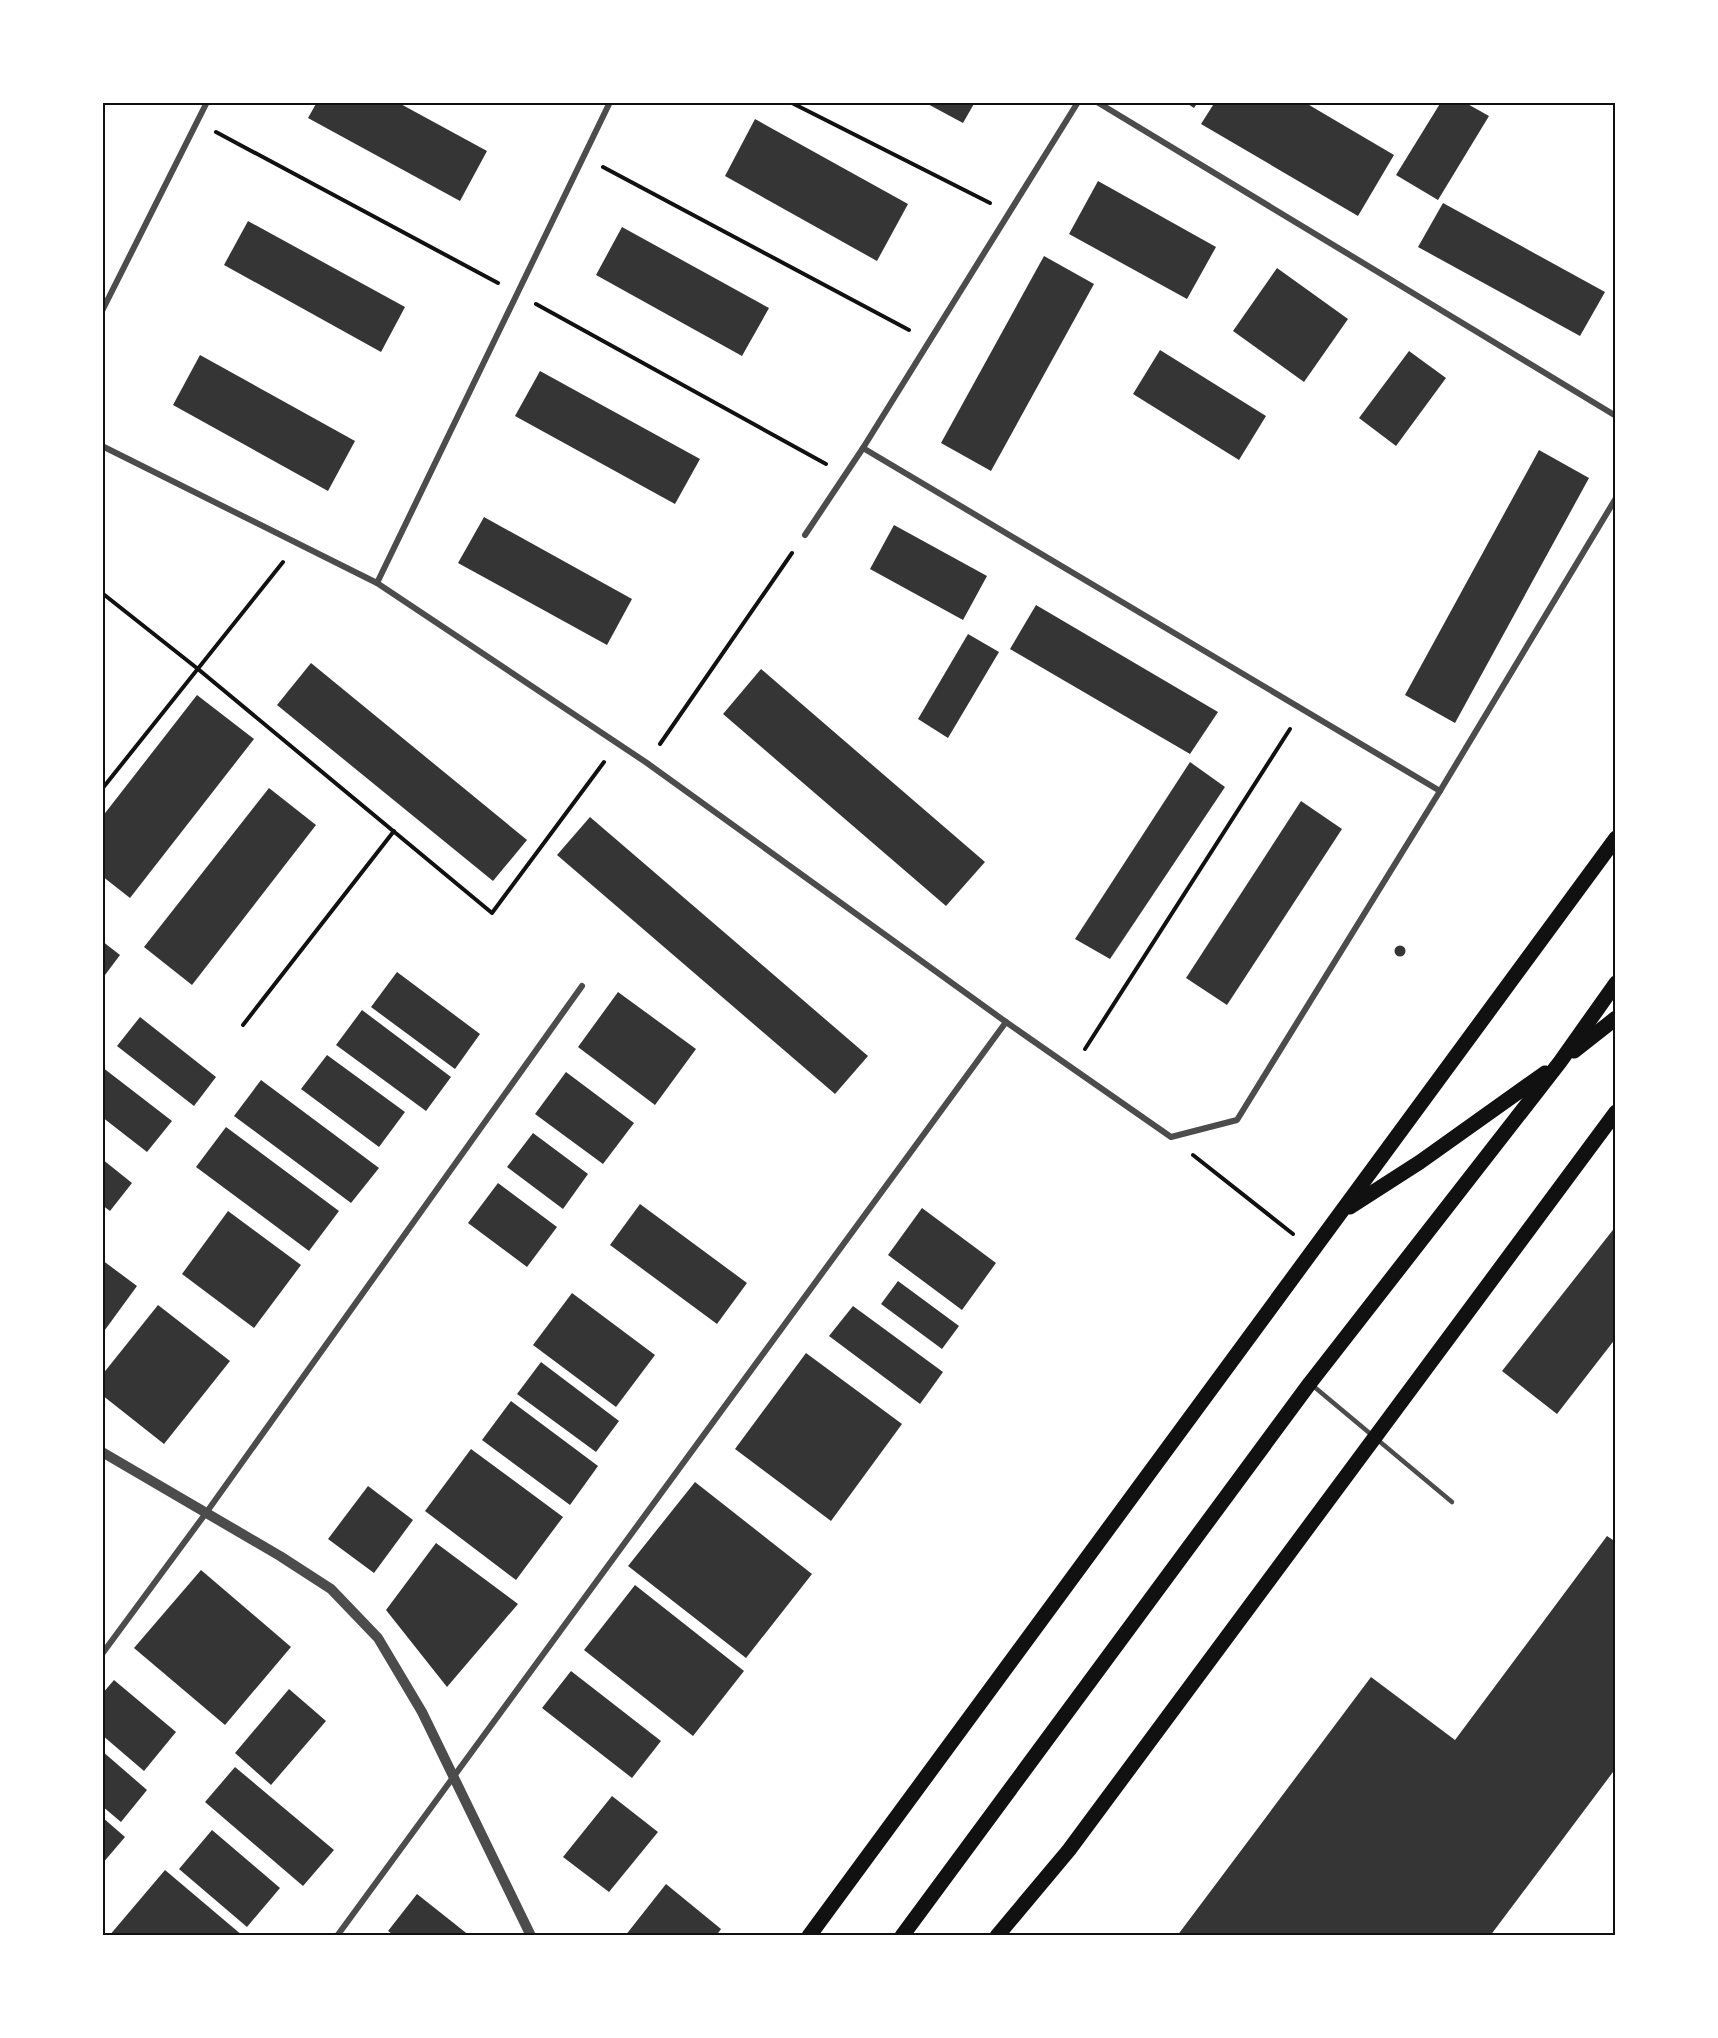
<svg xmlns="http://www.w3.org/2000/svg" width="1718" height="2038" viewBox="0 0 1718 2038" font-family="'DM Sans',sans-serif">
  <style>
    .building { fill: #353535 }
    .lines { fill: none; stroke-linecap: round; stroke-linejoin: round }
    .path { stroke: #111; stroke-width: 4 }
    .service { stroke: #4c4c4c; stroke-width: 4.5 }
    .minor { stroke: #4c4c4c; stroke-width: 6 }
    .tertiary { stroke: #4c4c4c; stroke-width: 10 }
    .primary { stroke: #111; stroke-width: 15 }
    .neatline { fill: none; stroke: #111; stroke-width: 2 }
  </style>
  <rect width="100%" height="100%" fill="#fff"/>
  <!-- building -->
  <g class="building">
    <path d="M317,102H397L487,151L460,201L308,118Z"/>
    <path d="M924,102H975L963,123Z"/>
    <path d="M1185,102H1198L1194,108Z"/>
    <path d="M1215,102H1304L1394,155L1358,216L1201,124Z"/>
    <path d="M1441,102H1464L1489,116L1438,200L1396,175Z"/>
    <path d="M755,119L908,204L877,261L725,176Z"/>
    <path d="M1098,181L1216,247L1187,299L1069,234Z"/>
    <path d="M1443,203L1605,292L1580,336L1418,247Z"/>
    <path d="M248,221L405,307L381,352L224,265Z"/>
    <path d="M622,227L769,308L742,356L596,275Z"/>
    <path d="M1044,256L1094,284L991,471L941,443Z"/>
    <path d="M1277,268L1348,319L1304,382L1233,331Z"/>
    <path d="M1160,350L1266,416L1239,460L1133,394Z"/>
    <path d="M1409,351L1446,378L1396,446L1359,418Z"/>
    <path d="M200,355L355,441L328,491L173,405Z"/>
    <path d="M540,371L700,459L675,504L515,416Z"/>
    <path d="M1539,450L1589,478L1455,723L1405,695Z"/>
    <path d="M484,517L632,599L607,645L458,563Z"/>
    <path d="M894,525L987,576L963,620L870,569Z"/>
    <path d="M1036,605L1218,712L1190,754L1010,649Z"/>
    <path d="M968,634L999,652L948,738L918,719Z"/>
    <path d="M311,663L527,840L493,881L277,705Z"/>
    <path d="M761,669L985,862L946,906L723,714Z"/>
    <path d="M197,695L254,739L130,898L102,876V817Z"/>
    <path d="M1190,762L1225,787L1110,959L1075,939Z"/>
    <path d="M269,788L316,825L192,985L144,947Z"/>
    <path d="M1301,801L1342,829L1227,1005L1186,978Z"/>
    <path d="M590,817L868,1056L835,1094L557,855Z"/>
    <path d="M102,941L120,955L102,979Z"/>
    <circle cx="1400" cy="951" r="5.5"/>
    <path d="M397,972L480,1034L455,1069L371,1007Z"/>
    <path d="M618,992L696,1049L655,1105L578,1047Z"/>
    <path d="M362,1010L451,1077L426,1111L336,1045Z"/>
    <path d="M140,1017L216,1077L194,1106L117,1046Z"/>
    <path d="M327,1055L405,1112L379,1147L301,1089Z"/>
    <path d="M102,1067L172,1121L147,1152L102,1117Z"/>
    <path d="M566,1072L634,1123L603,1164L535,1114Z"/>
    <path d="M261,1080L379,1168L351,1203L234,1116Z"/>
    <path d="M226,1127L339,1211L309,1251L196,1167Z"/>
    <path d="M533,1133L588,1174L563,1209L507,1167Z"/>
    <path d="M102,1159L132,1183L110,1211L102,1205Z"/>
    <path d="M498,1183L557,1227L527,1267L468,1223Z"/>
    <path d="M640,1204L747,1283L717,1324L610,1245Z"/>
    <path d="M922,1208L996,1263L962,1310L888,1255Z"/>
    <path d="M228,1211L301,1265L254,1328L182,1274Z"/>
    <path d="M1616,1226V1338L1557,1414L1502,1371Z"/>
    <path d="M102,1260L137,1286L102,1334Z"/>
    <path d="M898,1281L959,1326L942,1349L881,1304Z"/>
    <path d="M572,1293L655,1355L616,1407L533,1345Z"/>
    <path d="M158,1305L230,1361L164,1444L102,1395V1375Z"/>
    <path d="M853,1306L943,1372L920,1404L829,1336Z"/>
    <path d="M806,1353L902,1424L831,1521L735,1449Z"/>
    <path d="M541,1362L619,1421L596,1452L517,1394Z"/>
    <path d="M511,1401L598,1466L570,1505L482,1440Z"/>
    <path d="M471,1449L563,1517L516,1580L425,1511Z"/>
    <path d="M695,1482L812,1574L746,1658L628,1566Z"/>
    <path d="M368,1486L413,1520L374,1573L328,1539Z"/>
    <path d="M1607,1536L1616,1542V1768L1490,1936H1177L1371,1677L1455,1740Z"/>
    <path d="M436,1543L518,1604L447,1687L386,1610Z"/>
    <path d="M201,1570L291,1647L225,1725L134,1648Z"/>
    <path d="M635,1585L744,1671L693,1736L584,1650Z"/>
    <path d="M571,1671L661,1741L632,1778L542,1708Z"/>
    <path d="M114,1680L176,1732L144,1771L102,1735V1694Z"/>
    <path d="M289,1689L326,1721L271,1785L235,1753Z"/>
    <path d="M102,1751L147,1790L121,1822L102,1806Z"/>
    <path d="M235,1767L334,1850L303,1886L205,1802Z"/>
    <path d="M612,1796L658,1832L609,1892L563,1857Z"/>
    <path d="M102,1817L125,1837L102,1864Z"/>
    <path d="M212,1830L280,1888L247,1927L179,1869Z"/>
    <path d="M165,1870L243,1936H109Z"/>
    <path d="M666,1884L721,1929L716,1936H625Z"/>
    <path d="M417,1894L470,1936H395L388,1931Z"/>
  </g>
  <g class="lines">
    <!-- path -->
    <g class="path">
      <path d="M790,102L990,203"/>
      <path d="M216,132L498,283"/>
      <path d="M603,167L909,330"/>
      <path d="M536,304L826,464"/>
      <path d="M102,593L198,669L492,913L604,762"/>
      <path d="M660,744L792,553"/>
      <path d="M102,789L283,562"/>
      <path d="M243,1025L394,831"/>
      <path d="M1085,1049L1290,729"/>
      <path d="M1193,1155L1293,1234"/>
    </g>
    <!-- service -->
    <path class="service" d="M1312,1385L1452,1502"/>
    <!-- minor -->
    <g class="minor">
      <path d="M1097,102L1616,416"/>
      <path d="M102,311L207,102"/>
      <path d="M102,446L377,583L647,763L1006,1022L1171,1137L1237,1120L1440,791L1616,498"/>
      <path d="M863,448L1440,791"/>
      <path d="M805,535L863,448L1078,102"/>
      <path d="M377,583L610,102"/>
      <path d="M102,1654L206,1513L582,986"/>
      <path d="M337,1936L1006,1022"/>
    </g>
    <!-- tertiary -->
    <path class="tertiary" d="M102,1452L280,1556L331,1589L378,1638L422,1712L531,1936"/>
    <!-- primary -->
    <g class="primary">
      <path d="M1574,1051L1616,1018"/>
      <path d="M1350,1207L1420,1162L1545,1073"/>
      <path d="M809,1936L1616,838"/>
      <path d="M902,1936L1310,1383L1560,1062L1616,983"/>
      <path d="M997,1936L1069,1850L1616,1112"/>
    </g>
  </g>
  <!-- border -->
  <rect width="1718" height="2038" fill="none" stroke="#ffffff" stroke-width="207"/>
  <rect x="104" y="104" width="1510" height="1830" class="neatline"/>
</svg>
